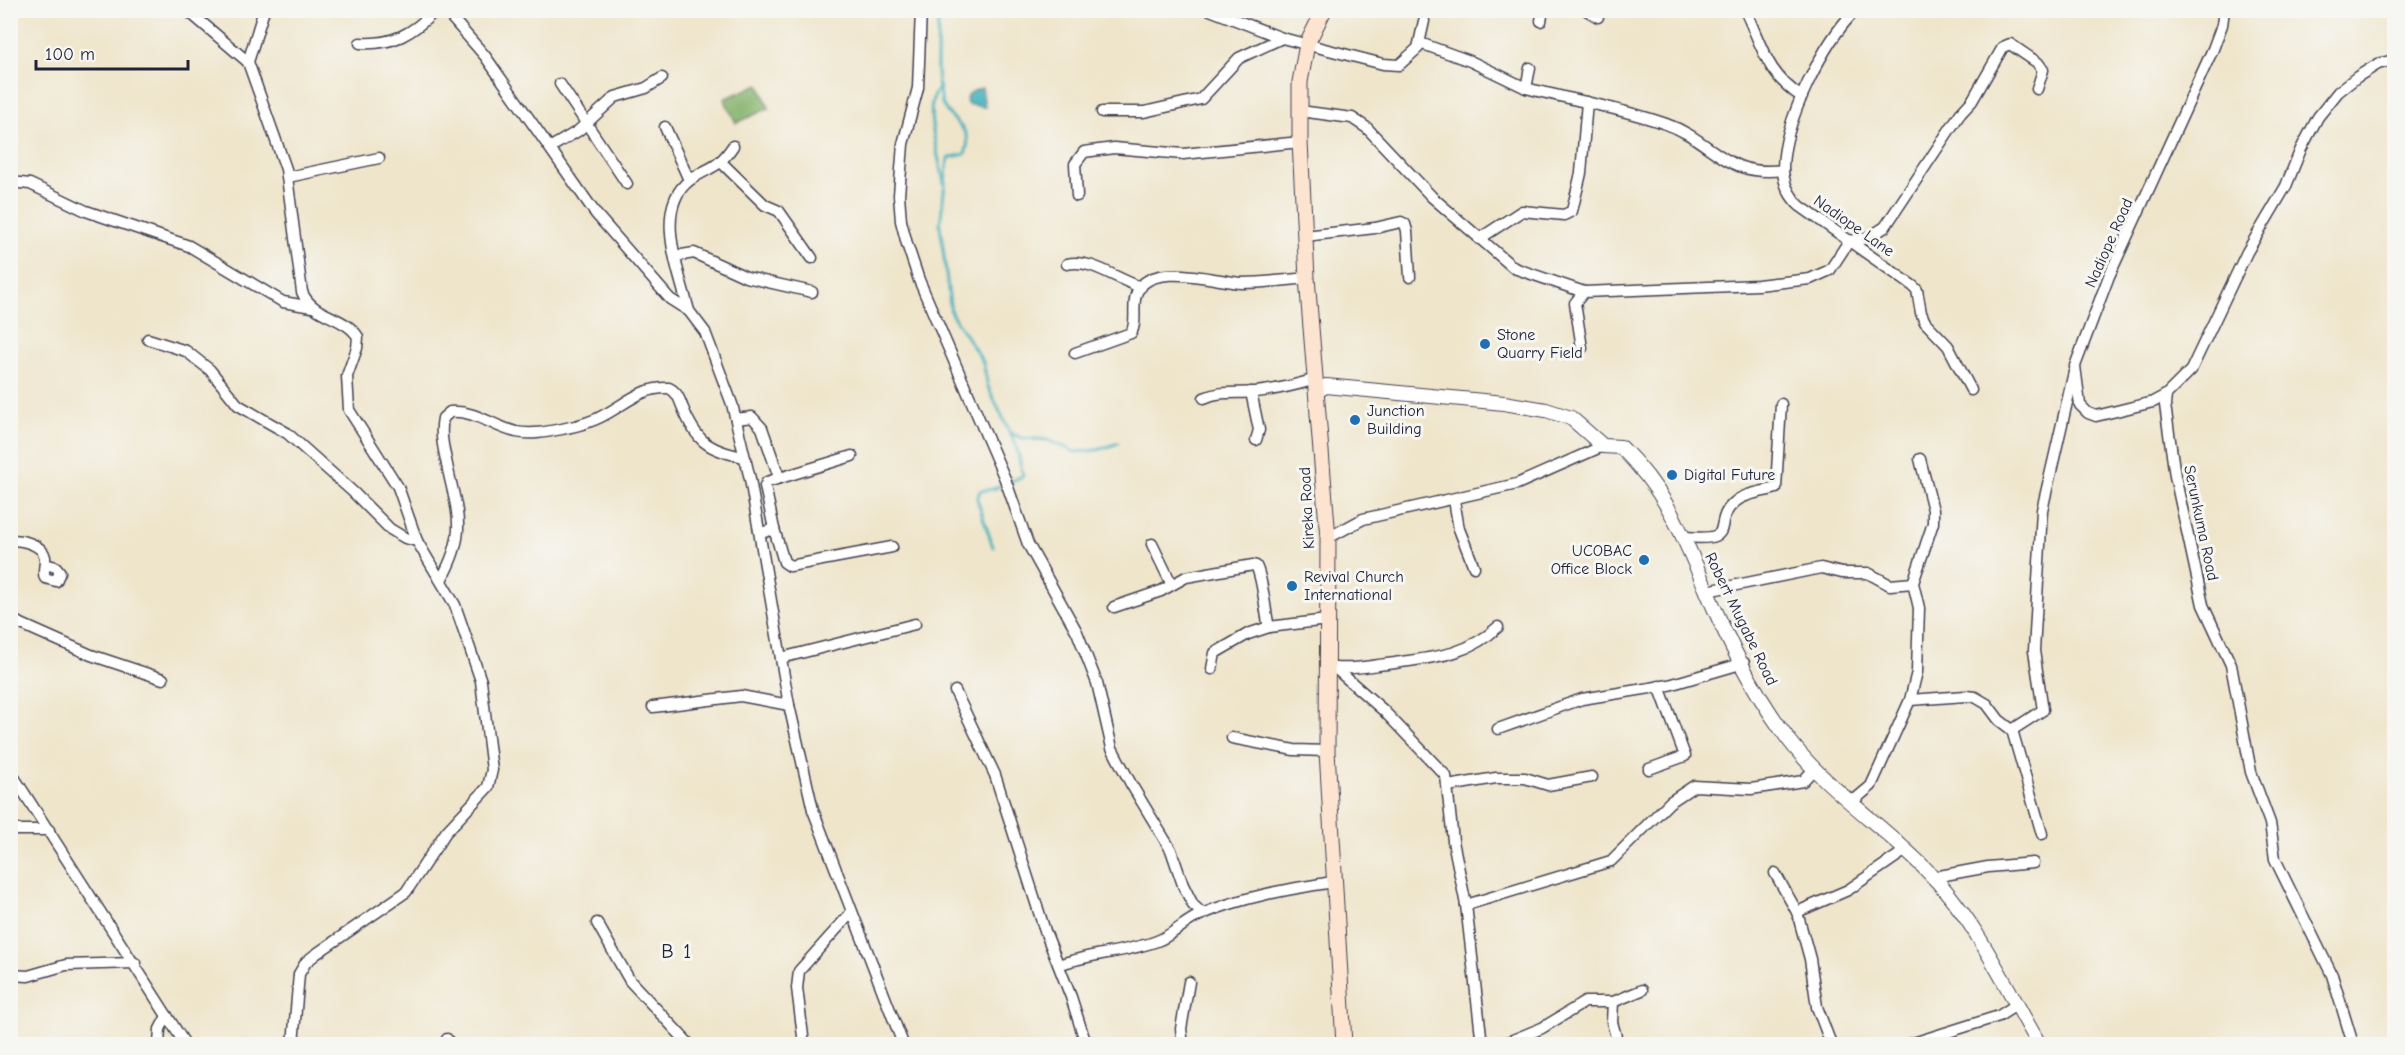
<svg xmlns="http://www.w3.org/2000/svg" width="2405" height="1055" viewBox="0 0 2405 1055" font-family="'Comic Neue',sans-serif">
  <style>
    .forest { fill: #82b068; stroke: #526952; stroke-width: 1.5 }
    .water { fill: #42b1be; stroke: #326a7c; stroke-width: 1.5 }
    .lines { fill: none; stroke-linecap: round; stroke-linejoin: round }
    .stream { stroke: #42b1be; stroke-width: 3 }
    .minor-casing { stroke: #413f51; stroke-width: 13 }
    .tertiary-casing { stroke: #413f51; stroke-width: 16 }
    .secondary-casing { stroke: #413f51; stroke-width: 17 }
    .minor { stroke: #fff; stroke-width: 10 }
    .tertiary { stroke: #fff; stroke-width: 14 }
    .secondary { stroke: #fde4d1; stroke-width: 15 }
    .poi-dot { fill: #1f6fb2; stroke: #f6f6f2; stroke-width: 2 }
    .labels { text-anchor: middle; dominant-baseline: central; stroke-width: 6; stroke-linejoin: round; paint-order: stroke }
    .street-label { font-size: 16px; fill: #22223b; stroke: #f6f6f2 }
    .poi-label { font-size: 16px; fill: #22223b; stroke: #f6f6f2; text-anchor: start }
    .quarter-label { font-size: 20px; letter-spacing: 1.5px; fill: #22223b; stroke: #f6f6f2 }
  </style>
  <rect width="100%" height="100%" fill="#f6f6f2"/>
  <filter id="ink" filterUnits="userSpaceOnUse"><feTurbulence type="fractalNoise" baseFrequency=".0167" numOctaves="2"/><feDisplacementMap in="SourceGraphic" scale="12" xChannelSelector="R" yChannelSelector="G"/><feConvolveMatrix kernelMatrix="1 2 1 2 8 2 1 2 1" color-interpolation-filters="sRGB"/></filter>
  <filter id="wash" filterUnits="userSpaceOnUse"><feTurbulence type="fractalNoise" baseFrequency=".008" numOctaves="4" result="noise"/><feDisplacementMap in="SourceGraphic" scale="24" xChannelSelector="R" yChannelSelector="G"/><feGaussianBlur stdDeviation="1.35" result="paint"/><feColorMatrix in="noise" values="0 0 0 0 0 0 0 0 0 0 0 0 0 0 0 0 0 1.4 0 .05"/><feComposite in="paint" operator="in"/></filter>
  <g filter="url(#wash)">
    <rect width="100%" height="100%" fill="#efe5cb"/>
    <!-- forest -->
    <path class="forest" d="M759,84L769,108L736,123L724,99Z"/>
    <!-- water -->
    <path class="water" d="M982,88L985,107L967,104C963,94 975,90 982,88Z"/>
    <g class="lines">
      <!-- stream -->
      <g class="stream">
        <path d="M938,10C939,41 933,73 942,103C949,123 976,127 965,154L948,158L940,225L951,313L983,362L988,387L1016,445L1023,476L993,489L980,491L977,499L993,547"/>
        <path d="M940,87C920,103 940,159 944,183"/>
        <path d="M1011,433L1022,438L1048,440L1075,452L1098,450L1118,443"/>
      </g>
    </g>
  </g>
  <g filter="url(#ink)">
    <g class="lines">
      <!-- minor casing -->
      <g class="minor-casing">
        <g id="minor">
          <path d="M187,10L248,62"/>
          <path d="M264,10L248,62L286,169L302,292C312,317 346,316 358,337L357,348L347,376L349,410L398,487L417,541L455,605L481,681L492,770L488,787L446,832L406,892L316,954L306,962L299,974L293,1044"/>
          <path d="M445,10L485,56L596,214L670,299L689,311L705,332L732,404L750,479L789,705L813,810L903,1044"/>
          <path d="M921,10L918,88L903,144L899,195L901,221L907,244L919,280L1005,479L1028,544L1077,632L1097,683L1112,748L1131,784L1171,850L1183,885L1193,905L1203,914"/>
          <path d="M1210,10L1282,38"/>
          <path d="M1586,10L1598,17"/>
          <path d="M1745,10C1762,46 1767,75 1802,97"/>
          <path d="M1856,10C1823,42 1783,123 1783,169C1783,183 1790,197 1800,206L1913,286L1917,290L1921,313L1925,322L1948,346L1971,390"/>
          <path d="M2386,10L2394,16"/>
          <path d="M1541,21L1543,10"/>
          <path d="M360,43C393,45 412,34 436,10"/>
          <path d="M1420,43L1470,61L1526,88"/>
          <path d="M1530,68L1526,88C1573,100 1620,108 1666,124C1713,140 1724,178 1783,170"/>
          <path d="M560,84L627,184"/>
          <path d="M1300,111L1352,118L1367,128L1432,197L1514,268L1584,292"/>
          <path d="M1102,112H1144L1201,99L1239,58L1282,38L1383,64L1399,65L1418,48L1424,21"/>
          <path d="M665,127L689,180"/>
          <path d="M551,147L578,131L615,97L646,88L662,78"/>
          <path d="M722,163L765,205L779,211L812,258"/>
          <path d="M288,177L379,158"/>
          <path d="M10,182L30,184L86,211L189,246L283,302L312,307"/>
          <path d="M1077,196L1075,164L1084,152L1114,148L1183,154L1300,142"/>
          <path d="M1305,236L1375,228L1401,222L1405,224L1407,231L1410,277"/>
          <path d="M1479,239L1522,211L1564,215L1572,211L1581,173L1587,102"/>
          <path d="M676,256L694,253L746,277L812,292"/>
          <path d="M1067,264C1091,258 1117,280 1141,287"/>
          <path d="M689,311C680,274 652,208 690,180C711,165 716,171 733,146"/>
          <path d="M148,339L186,351L210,370L238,405L287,433L353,492L390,529L405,538L417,541"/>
          <path d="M1582,348L1575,303L1584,292L1758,285L1810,279L1830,270L1849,241L1868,238L1885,227L1960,114L1972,101L2003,47L2010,44L2038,63L2043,70L2037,89"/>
          <path d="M1075,353L1131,333C1138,322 1131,305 1137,292C1152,260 1217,282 1242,283C1264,283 1285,280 1307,278"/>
          <path d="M1251,392L1259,430L1256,440"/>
          <path d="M2166,395L2153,402L2096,416L2088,413L2080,405L2075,366L2109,276L2213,49L2222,25L2224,10"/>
          <path d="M1204,398C1221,390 1237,394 1255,392C1276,390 1296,385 1316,379"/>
          <path d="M736,419L752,417L762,428L779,477"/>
          <path d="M1454,500L1459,529L1474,567"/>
          <path d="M774,529L765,486L767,482L852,456"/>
          <path d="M761,533L774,529L784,562L790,566L892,547"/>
          <path d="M1685,537C1741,542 1709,524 1735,502C1745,493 1764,492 1776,488L1781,404"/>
          <path d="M1328,538L1363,519L1517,484L1603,446"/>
          <path d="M10,540C22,540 42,544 45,557C46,565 42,570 45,578L56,581L60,572L56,567L45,564"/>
          <path d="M1152,544L1171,583"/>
          <path d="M442,578C469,529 456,511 446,460C443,446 440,433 443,418L450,412C476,410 491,426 516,432C531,435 547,432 562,429C577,426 593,422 606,414C628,402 642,387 669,388C677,392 679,398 682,406C696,441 707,450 744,457"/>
          <path d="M1707,591L1821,568L1842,573H1868L1890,585L1913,583"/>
          <path d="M1114,607L1161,591L1186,577L1253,565L1256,566C1263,578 1265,612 1269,627L1327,620"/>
          <path d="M10,619L91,655L163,679"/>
          <path d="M781,658L915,624"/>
          <path d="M1334,668C1355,670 1374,665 1395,663C1435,657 1466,656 1498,627"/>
          <path d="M1335,668L1383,710L1446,776L1453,841L1466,905L1482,1044"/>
          <path d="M1212,669L1215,653L1248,634L1269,627"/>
          <path d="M955,691L995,775L1045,931L1071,997L1086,1044"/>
          <path d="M1910,700L1966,696L1975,697L1987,704L1999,720L2012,730L2042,834"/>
          <path d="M653,707L741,696L789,705"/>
          <path d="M1498,729L1582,699L1669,685L1744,663"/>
          <path d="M2012,730L2043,710L2034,651L2042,510L2074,372"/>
          <path d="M1232,738L1294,750L1327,751"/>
          <path d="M1649,769L1685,756L1659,686"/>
          <path d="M10,771L185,1044"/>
          <path d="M1448,786L1496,778H1525L1548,785L1592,777"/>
          <path d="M1852,802L1871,786L1910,700L1917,672L1919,608L1913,583L1933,523V510L1920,459"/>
          <path d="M10,830H49"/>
          <path d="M1775,873L1797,912L1810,959L1817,1007L1831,1044"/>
          <path d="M1934,877L1988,867L2033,863"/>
          <path d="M1466,905L1611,861L1670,802L1694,786L1751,789L1784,784L1803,781L1813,770"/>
          <path d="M1797,912L1848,890L1906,850"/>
          <path d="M597,923L630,981L689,1044"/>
          <path d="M1059,965C1090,953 1125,953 1157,941C1173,935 1184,922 1200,915C1241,897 1289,889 1333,882"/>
          <path d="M10,975L28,976L66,965L135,963"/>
          <path d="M1613,1002L1612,1022L1618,1044"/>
          <path d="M447,1039L450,1044"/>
          <path d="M159,1044L160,1029L167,1016"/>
          <path d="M804,1044L797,988L799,971L851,913"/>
          <path d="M1183,1044L1181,1029L1189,982"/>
          <path d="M1503,1044L1542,1028L1585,1002H1613L1642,990"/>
          <path d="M1910,1044L1999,1016L2016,1005"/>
          <path d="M2353,1044L2332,975L2275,859L2270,823L2251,772L2231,665L2203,605L2175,476L2165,405L2166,395L2191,370L2247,252L2286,186L2301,149L2318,117L2338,92L2357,77L2378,64L2394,60"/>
        </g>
      </g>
      <!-- tertiary casing -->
      <g class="tertiary-casing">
        <path id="tertiary" d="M1317,391L1326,386L1504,403L1546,410L1571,418L1603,446L1621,447C1667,493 1681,531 1706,589C1725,635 1752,688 1781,729C1822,789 1887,826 1936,880C1976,922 2009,993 2039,1044"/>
      </g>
      <!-- secondary casing -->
      <g class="secondary-casing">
        <path id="secondary" d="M1324,10L1307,44L1300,82V142L1307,278L1328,538L1327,751L1344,1044"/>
      </g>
      <!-- minor -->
      <use href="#minor" class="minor"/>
      <!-- tertiary -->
      <use href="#tertiary" class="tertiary"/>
      <!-- secondary -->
      <use href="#secondary" class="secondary"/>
    </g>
  </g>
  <!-- markers -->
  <g class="poi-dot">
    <circle cx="1485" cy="344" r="6"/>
    <circle cx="1355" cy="420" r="6"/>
    <circle cx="1672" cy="475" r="6"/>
    <circle cx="1644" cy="560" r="6"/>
    <circle cx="1292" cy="586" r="6"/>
  </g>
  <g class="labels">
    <!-- street labels -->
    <g class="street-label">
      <text transform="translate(1854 226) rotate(35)">Nadiope Lane</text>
      <text transform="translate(2109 243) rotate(-66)">Nadiope Road</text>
      <text transform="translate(1307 508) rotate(-93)">Kireka Road</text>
      <text transform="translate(2201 523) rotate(78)">Serunkuma Road</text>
      <text transform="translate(1741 619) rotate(64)">Robert Mugabe Road</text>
    </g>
    <!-- poi labels -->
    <g class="poi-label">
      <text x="1497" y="335">Stone<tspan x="1497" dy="18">Quarry Field</tspan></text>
      <text x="1367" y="411">Junction<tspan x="1367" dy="18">Building</tspan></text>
      <text x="1684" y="475">Digital Future</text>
      <text x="1632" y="551" text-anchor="end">UCOBAC<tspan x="1632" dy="18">Office Block</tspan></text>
      <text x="1304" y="577">Revival Church<tspan x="1304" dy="18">International</tspan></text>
    </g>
    <!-- quarter labels -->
    <g class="quarter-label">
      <text x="677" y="951">B 1</text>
    </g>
  </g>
  <!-- margin -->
  <rect width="2405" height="1055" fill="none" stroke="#f6f6f2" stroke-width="36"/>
  <!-- scale -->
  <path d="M36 60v9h152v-9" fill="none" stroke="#22223b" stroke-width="3"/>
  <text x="45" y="60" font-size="18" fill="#22223b" stroke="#f6f6f2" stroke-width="4.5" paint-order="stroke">100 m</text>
</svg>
